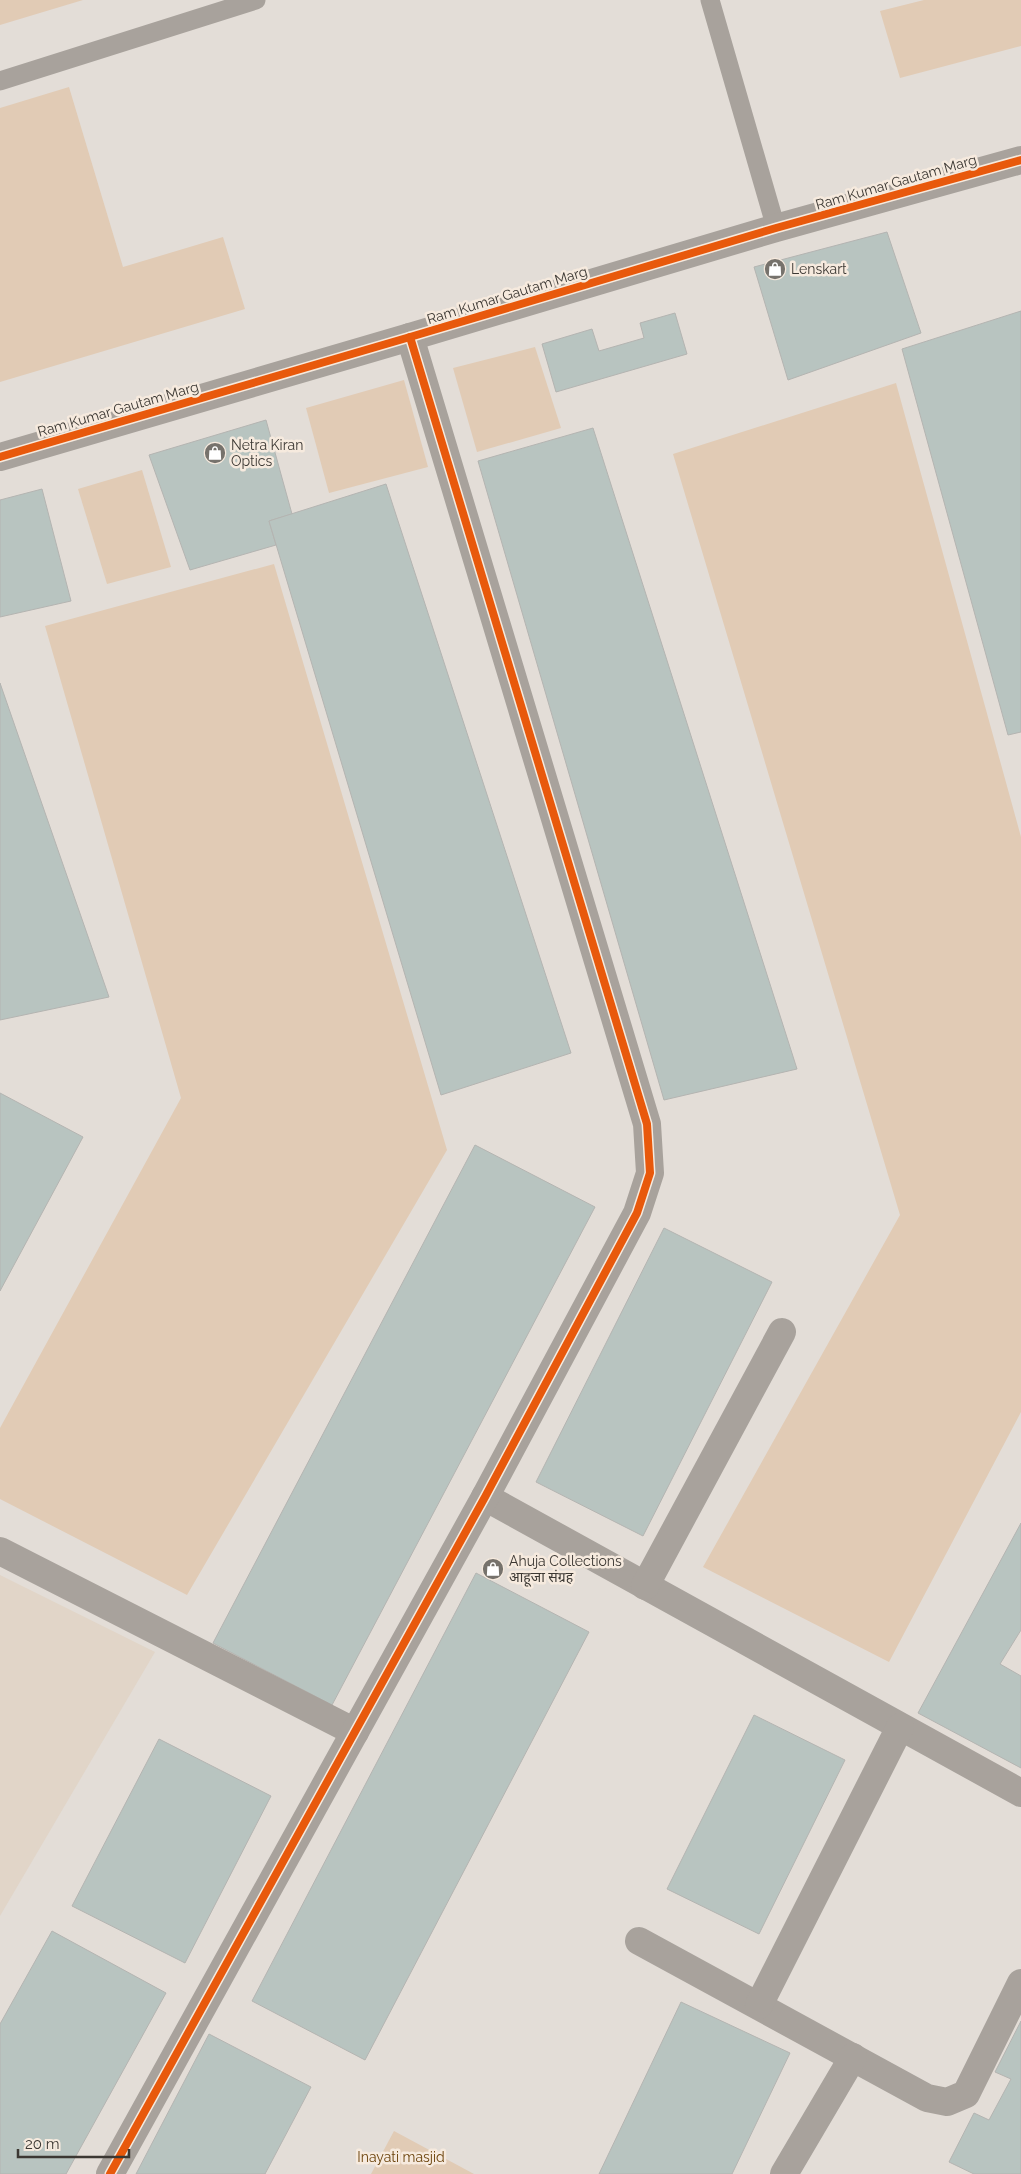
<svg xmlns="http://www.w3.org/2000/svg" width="1021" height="2174" viewBox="0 0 1021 2174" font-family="Raleway,'Noto Sans Devanagari',sans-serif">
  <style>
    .built { fill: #e1d5c8 }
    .green { fill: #e1cbb5 }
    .building { fill: #b8c4c0; stroke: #b4b4b1 }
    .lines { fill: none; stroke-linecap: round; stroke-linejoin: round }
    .lane { stroke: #a8a29c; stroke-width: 19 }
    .street { stroke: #a8a29c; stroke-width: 28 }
    .cycleway-casing { stroke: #f6eade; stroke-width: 11 }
    .cycleway { stroke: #e8590c; stroke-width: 8 }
    .labels { text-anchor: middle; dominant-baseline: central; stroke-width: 5; stroke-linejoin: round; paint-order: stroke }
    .street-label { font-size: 14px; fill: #3c3833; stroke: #f6eade }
    .poi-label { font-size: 14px; fill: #3c3833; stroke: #f6eade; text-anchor: start }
    .park-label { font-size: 14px; fill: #6c440d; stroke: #f6eade }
  </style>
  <rect width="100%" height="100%" fill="#e3ddd7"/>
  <!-- built -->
  <path class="built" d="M0,1575L155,1652L0,1916Z"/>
  <!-- green -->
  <g class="green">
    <path d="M0,0H83L0,25Z"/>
    <path d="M924,0H1021V46L900,78L880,11Z"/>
    <path d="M69,87L123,267L223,237L245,309L0,382V108Z"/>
    <path d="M535,347L561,428L477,452L453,368Z"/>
    <path d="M404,380L428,467L329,493L306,408Z"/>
    <path d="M896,383L1021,837V1412L889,1662L703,1567L900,1215L673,454Z"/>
    <path d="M142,470L171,567L107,584L78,489Z"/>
    <path d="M274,564L447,1150L187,1595L0,1499V1428L181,1098L45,626Z"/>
    <path d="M394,2131L474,2174H371Z"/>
  </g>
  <!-- building -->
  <g class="building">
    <path d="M887,232L921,333L788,380L754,267Z"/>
    <path d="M1021,311V732L1008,735L902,349Z"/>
    <path d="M675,313L687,354L556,392L542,344L592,329L599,351L644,338L640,323Z"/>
    <path d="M266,420L292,514L269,521L276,545L190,570L149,455Z"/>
    <path d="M593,428L797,1069L664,1100L478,461Z"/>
    <path d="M386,484L571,1053L441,1095L269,521Z"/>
    <path d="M42,489L71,601L0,617V500Z"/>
    <path d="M0,683L109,997L0,1020Z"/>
    <path d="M0,1093L83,1137L0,1291Z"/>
    <path d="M475,1145L595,1207L332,1705L213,1643Z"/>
    <path d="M664,1228L772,1282L643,1536L536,1482Z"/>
    <path d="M1021,1523V1630L1000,1664L1021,1676V1768L918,1713Z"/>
    <path d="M476,1573L589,1632L365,2060L252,2001Z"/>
    <path d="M754,1715L845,1760L759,1934L667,1889Z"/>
    <path d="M159,1739L271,1796L185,1963L72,1906Z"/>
    <path d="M52,1931L166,1993L66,2174H0V2024Z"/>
    <path d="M681,2002L790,2053L732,2174H599Z"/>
    <path d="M1021,2021V2174H974L949,2162L974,2113L989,2120L1011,2079L995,2072Z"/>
    <path d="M209,2034L311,2087L265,2174H136Z"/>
  </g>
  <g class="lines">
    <!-- lane -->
    <g class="lane">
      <path d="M710,0L776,228"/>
      <path d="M0,81L256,0"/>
    </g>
    <!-- street -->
    <g class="street">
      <path d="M0,457L410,337L776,228L1021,160"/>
      <path d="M485,1497L1021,1793"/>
      <path d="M0,1551L355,1732"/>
      <path d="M645,1586L782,1332"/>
      <path d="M639,1941L927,2098L947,2102L966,2094L1021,1983"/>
      <path d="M759,2005L900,1727"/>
      <path d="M110,2174L485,1497L637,1213L650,1173L647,1124L410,337"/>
      <path d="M784,2174L853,2057"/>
    </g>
    <!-- cycleway casing -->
    <g class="cycleway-casing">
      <g id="cycleway">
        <path d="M0,457L410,337L776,228L1021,160"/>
        <path d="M110,2174L485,1497L637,1213L650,1173L647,1124L410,337"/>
      </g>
    </g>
    <!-- cycleway -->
    <use href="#cycleway" class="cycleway"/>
  </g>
  <!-- icons -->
  <defs>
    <g id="shop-disc" transform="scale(1.125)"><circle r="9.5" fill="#76726c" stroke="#f6eade"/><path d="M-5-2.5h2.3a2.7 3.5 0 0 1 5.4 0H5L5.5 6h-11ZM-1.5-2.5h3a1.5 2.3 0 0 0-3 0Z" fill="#fff"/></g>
  </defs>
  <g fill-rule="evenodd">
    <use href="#shop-disc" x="775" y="269"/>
    <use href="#shop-disc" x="215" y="453"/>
    <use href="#shop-disc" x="493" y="1569"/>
  </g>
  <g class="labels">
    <!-- street labels -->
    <g class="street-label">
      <text transform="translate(896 182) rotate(-16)">Ram Kumar Gautam Marg</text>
      <text transform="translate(507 295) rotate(-17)">Ram Kumar Gautam Marg</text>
      <text transform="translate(118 409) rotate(-16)">Ram Kumar Gautam Marg</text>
    </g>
    <!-- poi labels -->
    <g class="poi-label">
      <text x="791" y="269">Lenskart</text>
      <text x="231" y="445">Netra Kiran<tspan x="231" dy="16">Optics</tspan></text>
      <text x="509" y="1561">Ahuja Collections<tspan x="509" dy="16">आहूजा संग्रह</tspan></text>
    </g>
    <!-- park labels -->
    <g class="park-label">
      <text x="401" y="2157">Inayati masjid</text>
    </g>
  </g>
  <!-- scale -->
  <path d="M18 2149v8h111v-8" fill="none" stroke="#3c3833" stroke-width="2.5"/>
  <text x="25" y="2149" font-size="15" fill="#3c3833" stroke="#f6eade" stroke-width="4" paint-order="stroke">20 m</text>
</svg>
